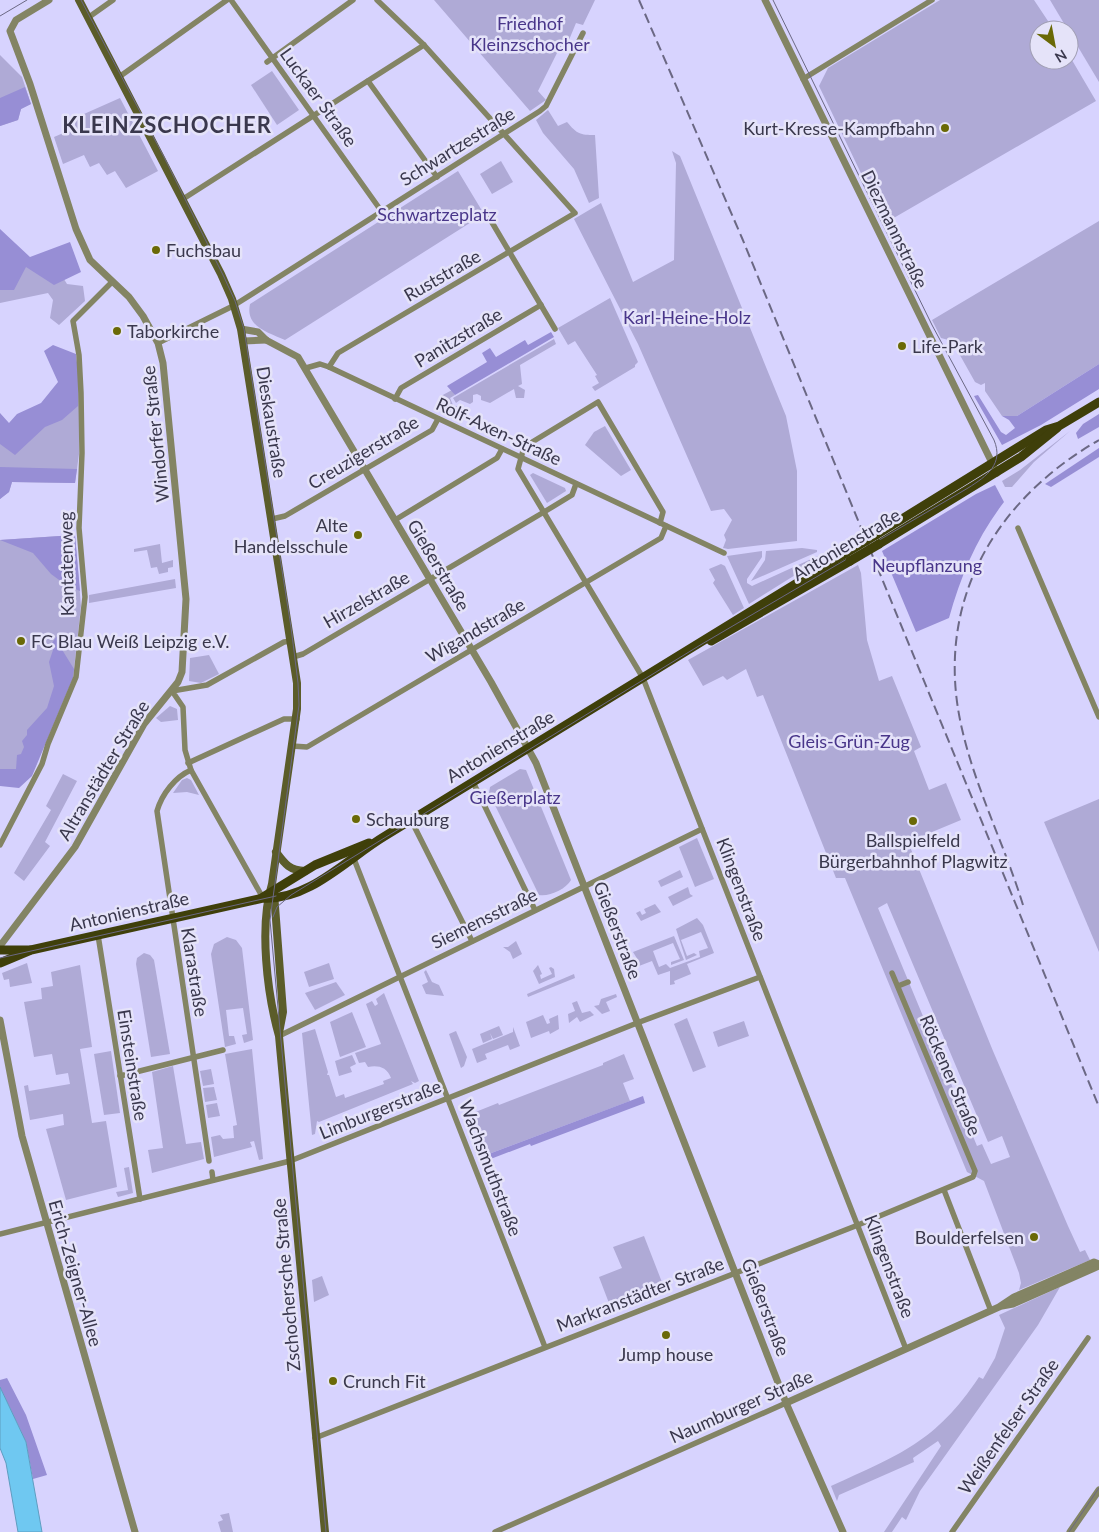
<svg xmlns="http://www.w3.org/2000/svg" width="1099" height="1532" viewBox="0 0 1099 1532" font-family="Lato,sans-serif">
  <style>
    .green { fill: #afaad6; fill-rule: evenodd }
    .forest { fill: #978ed5 }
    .water { fill: #6fc8f1; stroke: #5f9dc0 }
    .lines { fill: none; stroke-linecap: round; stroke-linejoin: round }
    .minor { stroke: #838464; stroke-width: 5.5 }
    .tertiary { stroke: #838464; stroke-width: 7 }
    .secondary { stroke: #5b5c2a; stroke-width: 8 }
    .primary { stroke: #3f3f0a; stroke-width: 9 }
    .tram { stroke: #6b6884; stroke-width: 1 }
    .rail { stroke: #6b6884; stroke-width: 2; stroke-dasharray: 10 5; stroke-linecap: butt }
    .primary-bridge { stroke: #3f3f0a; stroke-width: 9 }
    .poi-dot { fill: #6a6906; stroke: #e5e3f9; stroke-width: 2 }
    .labels { text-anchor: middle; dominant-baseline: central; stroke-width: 5; stroke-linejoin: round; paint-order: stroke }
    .park-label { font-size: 18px; fill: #49368a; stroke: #e5e3f9 }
    .street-label { font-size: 18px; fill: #3a384d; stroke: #e5e3f9 }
    .poi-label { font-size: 18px; fill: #3a384d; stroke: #e5e3f9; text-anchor: start }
    .district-label { font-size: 22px; font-weight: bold; letter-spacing: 1px; fill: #3a384d; stroke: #e5e3f9 }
  </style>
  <rect width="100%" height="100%" fill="#d7d3fe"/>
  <!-- green -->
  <g class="green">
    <path d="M434,0H595L583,25L576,23L564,52L559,49L538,91L546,100L530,111Z"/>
    <path d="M940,0H1034L1054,30H1039V60H1069V55L1096,101L885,223L819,86L828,68Z"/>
    <path d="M1050,0H1099V82Z"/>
    <path d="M0,55L22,77L31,104L21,109L18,120L0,126Z"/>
    <path d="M272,71L299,110L277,125L251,85Z"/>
    <path d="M120,98L158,171L126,188L115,171L107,175L99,163L90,167L84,155L63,164L54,137L75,128V118Z"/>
    <path d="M548,110L558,126L567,122C577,134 580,135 595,135L599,198L589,203L574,169L543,133L536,120Z"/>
    <path d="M672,151L680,156L786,416L797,471V541L728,549L723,548L726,540L724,535L732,520L724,509L711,511L638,344L574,219L601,203L633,282L674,260L676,163Z"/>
    <path d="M501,161L513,182L492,194L480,174Z"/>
    <path d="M458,171L484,214L285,340C268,332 245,327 250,304Z"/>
    <path d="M1099,221V364L1017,416H1002L985,391V383L981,385L975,382L952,341L941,338L932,320Z"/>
    <path d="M0,229L1,247L62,276L67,284L83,286L85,301L59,325L50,318L53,300L48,293L0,303Z"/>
    <path d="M610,298L638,362L635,365V367L595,391L592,387L599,383L595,376L597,375L575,341L568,345L558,328Z"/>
    <path d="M554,339L556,344L520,365L522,384L518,386L525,390L524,398H516L514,389L490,403L481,400V396L477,394L473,395V402L470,404L460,400L456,403L453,398Z"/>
    <path d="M79,383V454L75,483L12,482L9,492L0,499V420L10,427Z"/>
    <path d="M452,390L455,395L450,398L453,405L461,408L453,407L449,416L440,412L444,401L441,396Z"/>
    <path d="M605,426L631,470L621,476L585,445L594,432Z"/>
    <path d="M1070,431L1034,462L1012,487H1005L1002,481L1020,470Z"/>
    <path d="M533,473L565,488L566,491L547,503L530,475Z"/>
    <path d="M75,535L81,606L73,678L16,770L0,769V540Z"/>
    <path d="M160,544L162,563L173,560V567L168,568V572L159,574L157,567L151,568L147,550L134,552V549Z"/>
    <path d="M802,548L817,550V552L751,581L765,560L766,551Z"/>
    <path d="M762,551V557L747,579V583L752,586L820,555L824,557L749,604L727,556Z"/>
    <path d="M721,564L725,566L744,608L733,615L713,583L715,580L709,569Z"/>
    <path d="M858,565L861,573L867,640L879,681L892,676L921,747L914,751L929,790L946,783L961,820L908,842L993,1051L1068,1226L1080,1252L1085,1250L1090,1260L1019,1290L1021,1283L1019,1273L984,1181L967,1172L845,878H836L763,695L757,697L746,669L727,680L723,676L703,686L688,660ZM887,903L988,1142L1002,1136L1010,1157L991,1164L982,1144L977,1146L878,908Z"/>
    <path d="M175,579L176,588L89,603V595Z"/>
    <path d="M209,655L219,674L201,683L189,681L190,658Z"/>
    <path d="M170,706L177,709L178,720L161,722L156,718Z"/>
    <path d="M520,769L526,770L571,880C566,889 549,897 539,895L489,793L490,787Z"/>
    <path d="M63,774L77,781L45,842L50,846L24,881L14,873L51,810L46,806Z"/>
    <path d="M187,778L191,780L199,795L187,792L173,793L182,780Z"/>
    <path d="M1099,799V952L1044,822Z"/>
    <path d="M697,838L714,879L695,887L679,847Z"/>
    <path d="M680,870L683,877L661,887L658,881Z"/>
    <path d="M688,887L690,894L693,896L673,906L668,897Z"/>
    <path d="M655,904L661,912L641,921L636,913L640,911L642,915L646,913L644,909Z"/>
    <path d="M697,918L703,925L714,953L687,964L691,974L674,981L675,984L670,985V971L658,975L652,961L639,966L638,960L633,952L674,936L684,960L671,965V962L680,959L673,943L653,951L659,967L666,964L670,968L700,957L699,951L708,948L701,932L681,940L687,956L694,953L697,955L686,960L676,929Z"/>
    <path d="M227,937L236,940L242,948L253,1040L244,1043L242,1035L247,1034L243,1008L226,1010L229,1036H234L236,1044L225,1047L211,954L214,944Z"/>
    <path d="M516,941L522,954L513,959L510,952L503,947H508Z"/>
    <path d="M144,953L150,955L154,960L170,1054L151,1057L136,964L137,958Z"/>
    <path d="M27,963L32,983L10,987L9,979L4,980L2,973Z"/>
    <path d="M329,963L334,979L309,987L304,972Z"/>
    <path d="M80,965L92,1047L80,1049L92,1123L106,1121L117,1187L66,1200L46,1129L64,1125L63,1114L30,1120L24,1086L28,1085L29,1091L70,1084L68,1073L56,1075L52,1054L34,1057L24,1002L42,999L41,988L53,986L51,972Z"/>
    <path d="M538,965L542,974L540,975L541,979L552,974L549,968L551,967L554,969L555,977L539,984L533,971Z"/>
    <path d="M426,970L432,982L439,985L444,996L426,994L422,985L428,982L424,972Z"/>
    <path d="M574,974L575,978L528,997L527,994Z"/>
    <path d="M336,982L345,995L315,1010L305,993Z"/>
    <path d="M384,993L419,1081L415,1083L411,1081L413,1084L319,1122L317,1121L315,1134L312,1135L302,1033L315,1029L328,1072L327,1075H329L336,1097L344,1094L345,1098L384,1084L383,1081L391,1078C387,1067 378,1065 368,1067L365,1062L359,1063L355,1053L381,1044L366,1004L372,1001L375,1006L378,1004L376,999Z"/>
    <path d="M616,994L617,997L606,1002L610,1011L602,1014L594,1006L599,1005L601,999Z"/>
    <path d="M577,1001L582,1013L590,1011L594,1015L580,1022L577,1017L569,1023L568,1014L575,1011L572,1003Z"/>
    <path d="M352,1012L366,1047L340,1057L330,1022Z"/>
    <path d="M543,1015L547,1024L550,1023L549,1019L558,1015L559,1029L550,1034L549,1031L531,1038L526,1022Z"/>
    <path d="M687,1018L706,1067L693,1072L674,1024Z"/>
    <path d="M744,1021L749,1036L718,1047L713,1032Z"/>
    <path d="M499,1026L503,1035L493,1039L490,1033L492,1039L483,1043L480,1034Z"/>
    <path d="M513,1027L520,1046L510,1050L508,1045L485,1054L487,1059L477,1063L472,1049L513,1032Z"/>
    <path d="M456,1031L467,1057L464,1066L461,1068L449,1034Z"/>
    <path d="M252,1049L263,1159L259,1160L254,1141L250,1142L252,1147L214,1157L211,1137L220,1135L223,1139L234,1138L233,1126L237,1125L225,1054Z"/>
    <path d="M111,1051L120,1113L104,1115L94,1054Z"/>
    <path d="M624,1054L634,1079L623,1083L630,1101L478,1158L474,1149L482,1146L480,1142L484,1140L473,1113L498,1103L499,1105L603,1065V1063Z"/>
    <path d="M352,1055L356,1064L350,1067L352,1072L339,1076L335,1061Z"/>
    <path d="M173,1066L186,1144L201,1142L204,1159L152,1173L148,1150L163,1148L152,1072Z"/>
    <path d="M211,1069L214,1084L203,1086L200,1071Z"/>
    <path d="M214,1087L217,1100L205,1102L203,1088Z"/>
    <path d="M217,1103L220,1116L208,1118L206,1105Z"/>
    <path d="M129,1167L133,1193L118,1197L116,1192L128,1190L124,1168Z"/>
    <path d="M644,1236L665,1290L612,1311L599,1277L622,1268L613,1247Z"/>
    <path d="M322,1276L329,1295L314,1302L312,1280Z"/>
    <path d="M1060,1287L1038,1325L920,1491L906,1520L902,1517L892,1532H884L941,1446L938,1441L913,1458L914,1462L839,1495L837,1501L831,1486C899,1455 936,1442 979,1377L983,1379L995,1358L1005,1328L999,1315Z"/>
    <path d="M229,1513L233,1532H221L218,1522L223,1520L220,1515Z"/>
  </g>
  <!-- forest -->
  <g class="forest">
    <path d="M25,87L31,104L21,109L18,120L0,126V98Z"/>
    <path d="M0,229L30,257L70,242L81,272L54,285L26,267L14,290H0Z"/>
    <path d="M551,332L554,337L455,395L447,386L487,362L482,353L490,348L496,357L525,340L528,345Z"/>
    <path d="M53,345L76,354L79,380L78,406L62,420L45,427L15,455L0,444V413L9,423L17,414L41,403L58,382L44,351Z"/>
    <path d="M1099,364V389L1041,425L1002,445L974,396L978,395L1001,432L1006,435L1015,428L1009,420L1002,416H1017Z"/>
    <path d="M1099,414V427L1078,439L1076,433L1083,424Z"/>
    <path d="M1099,448V457L1051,487L1045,484Z"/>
    <path d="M0,467L77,469L75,483L12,482L9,492L0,499Z"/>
    <path d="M995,485L1004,502C977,537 961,575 949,618L916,632L882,551L976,494Z"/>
    <path d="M75,535L80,591L66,585L51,574L33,553L0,540Z"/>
    <path d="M57,636L63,642L61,648L74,669L73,678L32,776L19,788L0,786V769H16L17,755L21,754L24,747L22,741L27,735V730L47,708L54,686L49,662L53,650L52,643Z"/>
    <path d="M643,1096L645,1103L531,1146L530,1144L488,1160L478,1158Z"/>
    <path d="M7,1378L26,1415L47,1475L33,1479L26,1442L0,1387V1380Z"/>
  </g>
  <!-- water -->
  <path class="water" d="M0,1387L26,1442L42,1532H18L6,1463L0,1448Z"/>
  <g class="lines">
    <!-- minor -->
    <g class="minor">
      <path d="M231,0L382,212"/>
      <path d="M89,17L113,0"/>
      <path d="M267,62L353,0"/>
      <path d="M119,77L227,0"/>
      <path d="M803,79L932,0"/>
      <path d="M368,81L437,177"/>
      <path d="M183,199L424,45"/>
      <path d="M487,214L555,329"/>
      <path d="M158,343L233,306L540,111L546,106L583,33"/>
      <path d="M329,367L338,353L575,213L424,45L377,0"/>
      <path d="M306,368L320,364L329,367L724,553"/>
      <path d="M395,399L401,388L541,305"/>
      <path d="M272,519L285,516L432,430L438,419"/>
      <path d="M395,520L497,458L502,449"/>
      <path d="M660,523L663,512L598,402L524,447L518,469L643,678L906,1349"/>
      <path d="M1018,528L1099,717"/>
      <path d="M293,657L303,654L544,512L572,495L576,484"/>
      <path d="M292,746L307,747L661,538L666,526"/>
      <path d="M188,763L284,719H297"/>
      <path d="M191,770C175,777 162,794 157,811L209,1161"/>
      <path d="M473,782L535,910"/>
      <path d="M411,820L472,941"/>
      <path d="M0,845L42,764L48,744L76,677L85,597L79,528L82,453L81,393L79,355L73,321L112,282"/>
      <path d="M354,859L545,1347"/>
      <path d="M263,898L191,770L185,750L183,707L172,691L207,685L284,642L291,641"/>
      <path d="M98,935L140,1199"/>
      <path d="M898,986L908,982"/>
      <path d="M279,1036L702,829"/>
      <path d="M120,1076L223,1050"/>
      <path d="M212,1172L213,1180"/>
      <path d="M944,1190L991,1311"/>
      <path d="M0,1234L290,1161L637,1023L760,977"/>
      <path d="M315,1438L858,1225L973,1177L975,1171L892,973"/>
      <path d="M495,1532L786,1403"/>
      <path d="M952,1532L1088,1338"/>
    </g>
    <!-- tertiary -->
    <g class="tertiary">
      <path d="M765,0L997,473"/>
      <path d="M241,329L258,332L266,340L298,357L491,682L536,763L786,1403L843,1532"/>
      <path d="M243,341L266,340"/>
      <path d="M0,946L75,847L144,724L178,682L182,672L186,599L163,363L158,343L143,316L129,297L90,260L76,229L30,84L10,31L16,20L49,0"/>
      <path d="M0,1020L22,1136L135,1532"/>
      <path d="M1002,1306L1013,1304L1099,1266"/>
      <path d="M786,1403L999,1307L1014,1297L1094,1262L1099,1264"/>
      <path d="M1070,1532L1099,1490"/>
    </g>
    <!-- secondary -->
    <g class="secondary">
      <path d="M79,0L221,274L232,299L241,329L297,683V709L272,884C259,926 267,993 279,1036L325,1532"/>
      <path d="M276,852C285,864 289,870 305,871"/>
      <path d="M274,893L283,1012L279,1033"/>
    </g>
    <!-- primary -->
    <g class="primary">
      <path d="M876,535L1046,430L1059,426L1099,402"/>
      <path d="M879,544L1021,457L1057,428"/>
      <path d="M711,641L850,561"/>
      <path d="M263,897L315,865L369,843"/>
      <path d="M0,950H30"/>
      <path d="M0,963L31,950L263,898C309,901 348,858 385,836L846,553"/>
    </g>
    <!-- tram -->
    <g class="tram">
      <path d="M81,0L164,157L224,277L235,301L244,329L291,627L298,683L299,705L270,920L326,1532"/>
      <path d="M0,16L27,0"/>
      <path d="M273,917L277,907L291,895L702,644L968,488C987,476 1004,464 994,440L932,325L773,0"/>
      <path d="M0,958L276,896"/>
      <path d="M1069,1532L1099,1488"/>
    </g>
    <!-- rail -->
    <g class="rail">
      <path d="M639,0L742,238L1099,1107"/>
      <path d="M1023,905C1005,846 976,790 962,729C933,605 993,501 1099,440"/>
    </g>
    <!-- primary-bridge -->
    <g class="primary-bridge">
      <path d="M846,553L876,535"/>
      <path d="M850,561L879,544"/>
    </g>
  </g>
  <!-- markers -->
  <g class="poi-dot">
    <circle cx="945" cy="128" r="5"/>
    <circle cx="156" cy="250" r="5"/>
    <circle cx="117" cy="331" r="5"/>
    <circle cx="902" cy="346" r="5"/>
    <circle cx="358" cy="535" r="5"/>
    <circle cx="21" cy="641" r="5"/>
    <circle cx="356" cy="819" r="5"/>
    <circle cx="913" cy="821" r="5"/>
    <circle cx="1034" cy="1237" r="5"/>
    <circle cx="666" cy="1335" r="5"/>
    <circle cx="333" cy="1381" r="5"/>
  </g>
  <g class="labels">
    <!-- park labels -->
    <g class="park-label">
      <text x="530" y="23">Friedhof<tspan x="530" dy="21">Kleinzschocher</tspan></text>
      <text x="437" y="214">Schwartzeplatz</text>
      <text x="687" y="317">Karl-Heine-Holz</text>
      <text x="927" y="565">Neupflanzung</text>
      <text x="849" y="741">Gleis-Grün-Zug</text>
      <text x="515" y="797">Gießerplatz</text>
    </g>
    <!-- street labels -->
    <g class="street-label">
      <text transform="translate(319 97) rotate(54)">Luckaer Straße</text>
      <text transform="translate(457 146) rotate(-32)">Schwartzestraße</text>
      <text transform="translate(895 229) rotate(64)">Diezmannstraße</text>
      <text transform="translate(442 275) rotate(-30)">Ruststraße</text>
      <text transform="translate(458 337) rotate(-31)">Panitzstraße</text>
      <text transform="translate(272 422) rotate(81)">Dieskaustraße</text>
      <text transform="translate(499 431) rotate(25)">Rolf-Axen-Straße</text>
      <text transform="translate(155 434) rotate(-96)">Windorfer Straße</text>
      <text transform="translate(363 452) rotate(-31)">Creuzigerstraße</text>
      <text transform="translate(846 544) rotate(-31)">Antonienstraße</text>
      <text transform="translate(66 564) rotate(-91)">Kantatenweg</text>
      <text transform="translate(439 565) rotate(59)">Gießerstraße</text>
      <text transform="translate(366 599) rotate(-30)">Hirzelstraße</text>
      <text transform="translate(475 630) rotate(-30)">Wigandstraße</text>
      <text transform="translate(500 746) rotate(-31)">Antonienstraße</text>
      <text transform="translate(103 770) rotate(-59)">Altranstädter Straße</text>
      <text transform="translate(742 889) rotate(69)">Klingenstraße</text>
      <text transform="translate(129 911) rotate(-13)">Antonienstraße</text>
      <text transform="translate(484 918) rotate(-26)">Siemensstraße</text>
      <text transform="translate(618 930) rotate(69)">Gießerstraße</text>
      <text transform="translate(195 972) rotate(81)">Klarastraße</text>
      <text transform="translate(133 1065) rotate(81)">Einsteinstraße</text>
      <text transform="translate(951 1075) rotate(67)">Röckener Straße</text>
      <text transform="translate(380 1109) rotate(-22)">Limburgerstraße</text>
      <text transform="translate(491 1168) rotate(69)">Wachsmuthstraße</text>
      <text transform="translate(890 1266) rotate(69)">Klingenstraße</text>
      <text transform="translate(76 1273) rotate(74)">Erich-Zeigner-Allee</text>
      <text transform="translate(286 1285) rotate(-95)">Zschochersche Straße</text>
      <text transform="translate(640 1294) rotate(-21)">Markranstädter Straße</text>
      <text transform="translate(766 1307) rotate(69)">Gießerstraße</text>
      <text transform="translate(741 1406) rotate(-24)">Naumburger Straße</text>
      <text transform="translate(1008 1426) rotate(-55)">Weißenfelser Straße</text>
    </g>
    <!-- poi labels -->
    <g class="poi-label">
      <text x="935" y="128" text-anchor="end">Kurt-Kresse-Kampfbahn</text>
      <text x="166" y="250">Fuchsbau</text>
      <text x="127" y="331">Taborkirche</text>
      <text x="912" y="346">Life-Park</text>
      <text x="348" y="525" text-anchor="end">Alte<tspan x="348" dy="21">Handelsschule</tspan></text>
      <text x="31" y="641">FC Blau Weiß Leipzig e.V.</text>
      <text x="366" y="819">Schauburg</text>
      <text x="913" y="840" text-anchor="middle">Ballspielfeld<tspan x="913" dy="21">Bürgerbahnhof Plagwitz</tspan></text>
      <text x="1024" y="1237" text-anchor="end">Boulderfelsen</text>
      <text x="666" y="1354" text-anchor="middle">Jump house</text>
      <text x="343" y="1381">Crunch Fit</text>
    </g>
    <!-- district labels -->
    <g class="district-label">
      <text x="167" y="124">KLEINZSCHOCHER</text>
    </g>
  </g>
  <!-- north arrow -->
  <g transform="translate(1054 45) rotate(148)"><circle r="24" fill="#e5e3f9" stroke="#a19fb4"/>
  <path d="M0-4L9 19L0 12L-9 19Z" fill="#6a6906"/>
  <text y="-8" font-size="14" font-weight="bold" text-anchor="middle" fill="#3a384d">N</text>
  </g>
</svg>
